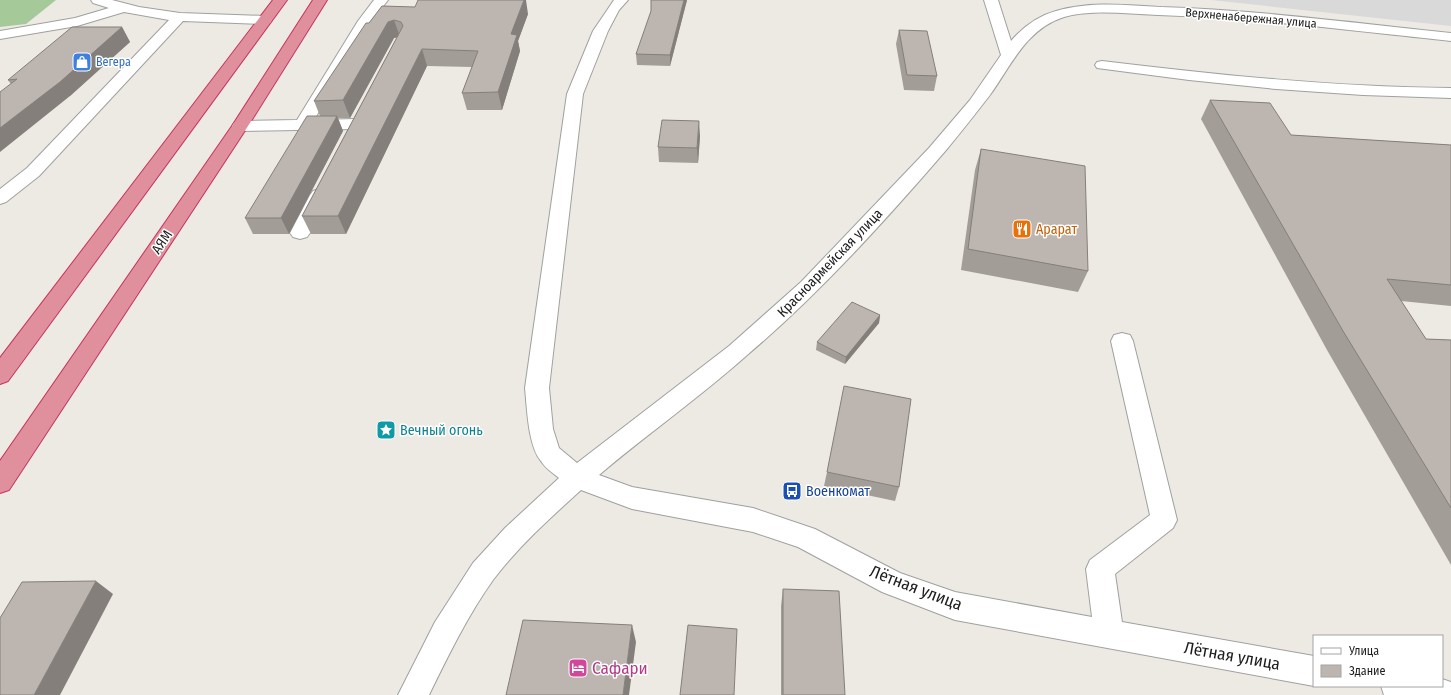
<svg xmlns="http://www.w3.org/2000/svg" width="1451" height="695" viewBox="0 0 1451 695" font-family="'Fira Sans Condensed',sans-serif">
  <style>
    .residential { fill: #dad9d9 }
    .forest { fill: #a6c99a }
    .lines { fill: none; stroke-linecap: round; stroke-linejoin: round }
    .minor-casing { stroke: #a0a0a0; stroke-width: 2 }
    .highway-casing { stroke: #c93160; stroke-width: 2 }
    .minor { fill: #fff; fill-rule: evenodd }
    .highway { fill: #df909c; fill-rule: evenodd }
    .wall { fill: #a39d97 }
    .shaded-wall { fill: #847f7b }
    .building { fill: #bdb6b0; stroke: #847f7b }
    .labels { text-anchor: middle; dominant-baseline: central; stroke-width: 3; stroke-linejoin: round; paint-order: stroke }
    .far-street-label { font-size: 12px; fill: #1c1c1c; stroke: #fff }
    .far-shop-label { font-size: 12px; fill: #366cbe; stroke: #fff; text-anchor: start }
    .food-label { font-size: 14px; fill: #c56008; stroke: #fff; text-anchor: start }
    .street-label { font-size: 14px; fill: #1c1c1c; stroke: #fff }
    .culture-label { font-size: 14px; fill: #0d838f; stroke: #fff; text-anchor: start }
    .transit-label { font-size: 14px; fill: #164399; stroke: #fff; text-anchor: start }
    .near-street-label { font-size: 17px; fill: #1c1c1c; stroke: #fff }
    .near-hotel-label { font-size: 17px; fill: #b23c85; stroke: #fff; text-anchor: start }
  </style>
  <rect width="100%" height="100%" fill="#edeae3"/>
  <!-- residential -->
  <path class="residential" d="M1211,0H1451V26Z"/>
  <!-- forest -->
  <path class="forest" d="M0,0H56L26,24L0,27Z"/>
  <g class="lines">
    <!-- minor casing -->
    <g class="minor-casing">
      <g id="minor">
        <path d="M91,0H112L139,7L180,13L265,16L270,17L272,20L270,23L265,24L183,21L39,176L6,202L0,204V189L27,168L169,20L124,12L77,26L0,39V31L75,18L109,8L93,3Z"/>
        <path d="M374,0H388L371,22L314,120L356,119L362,121L364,124L362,127L356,129L240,131L234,129L232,126L234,123L240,121L297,120L358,21Z"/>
        <path d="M614,0H628L619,10L608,31L583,94L549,388L553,429L559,448L577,463L729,346L801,282L929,148L970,100L1001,55L984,0H998L1011,41C1023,27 1038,16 1056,11C1090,1 1126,5 1161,7C1258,10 1355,23 1451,33V41C1353,31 1256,18 1158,15C1127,14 1093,9 1064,17C1026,29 1011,66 990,95C976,113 962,131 947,149C885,221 819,294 746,356C699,398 647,434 599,475L632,487L753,508L815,529L900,573L955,592L1092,617L1086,569L1090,560L1150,515L1111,341L1114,335L1122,333L1130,335L1133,341L1177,520L1173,528L1115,574L1122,622L1314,656V686L955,620L882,592L798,547L753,532L632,509L581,490C550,518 518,547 493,580C468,615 448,656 429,695H398L435,622L473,563L505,528L559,478C553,473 545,468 541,461C528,446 527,408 525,388L567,94L593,31Z"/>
        <path d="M1102,61C1218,75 1334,87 1451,88V98L1363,95L1276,89L1189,80L1097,68L1095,65L1097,62Z"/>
        <path d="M319,189L325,191L328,195L310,233L307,237L300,239L293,237L290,233L310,195L313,191Z"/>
        <path d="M1442,679L1451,682V695H1384L1381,686H1442Z"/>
      </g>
    </g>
    <!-- highway casing -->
    <g class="highway-casing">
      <g id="highway">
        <path d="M273,0H287L8,381L0,384V358Z"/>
        <path d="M313,0H327L248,126L9,490L0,493V461L232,126Z"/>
      </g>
    </g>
    <!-- minor -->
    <use href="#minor" class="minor"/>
    <!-- highway -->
    <use href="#highway" class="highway"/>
  </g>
  <!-- wall -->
  <g class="wall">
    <path d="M687,0L670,66L637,65L636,54Z"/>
    <path d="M382,6L528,14L518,41L520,51L502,110H467L462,93L472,67L427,66L346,234H311L302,216L397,37L394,38L350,118H338L343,131L289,234H253L245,218L320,116L314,101L369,23Z"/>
    <path d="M122,27L130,42L70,96L11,84L8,80Z"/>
    <path d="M899,30L937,76L934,91L904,90L896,44Z"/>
    <path d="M1210,100L1291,135L1451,145V306L1401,301L1426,339L1451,340V565L1327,350L1201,119Z"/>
    <path d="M700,136L698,163L659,162L658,147Z"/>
    <path d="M981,149L1088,271L1078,292L961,270L975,170Z"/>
    <path d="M880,315L879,323L845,364L816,350L817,342Z"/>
    <path d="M827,472L899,487L895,501L824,486Z"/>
    <path d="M783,589L845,695H781V606Z"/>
  </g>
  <!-- shaded-wall -->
  <g class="shaded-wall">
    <path d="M524,0H526L528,14L518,41L520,51L502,110L498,92L511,34Z"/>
    <path d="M684,0H687L670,66V55Z"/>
    <path d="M394,20L400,37L394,38L350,118L343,100L388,22Z"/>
    <path d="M122,27L130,42L70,96L0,152V128Z"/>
    <path d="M422,49L427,66L346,234L338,216Z"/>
    <path d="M337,116L343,131L289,234L281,218Z"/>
    <path d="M699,121L700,136L698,163L697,148Z"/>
    <path d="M880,315L879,323L845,364L846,357Z"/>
    <path d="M96,581L113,594L60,695H34Z"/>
    <path d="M632,625L636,642L629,695H623Z"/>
  </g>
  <!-- building -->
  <g class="building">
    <path d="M418,0H524L511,34L517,35L498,92L462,93L478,51L422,49L338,216H302L403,26L401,22L394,20L388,22L343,100L314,101L366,23H369L382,6L415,7Z"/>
    <path d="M651,0H684L670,55L636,54L651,11Z"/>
    <path d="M72,27H122L60,82L0,128V92L17,79L8,80Z"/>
    <path d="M899,30L927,31L937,76L907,75Z"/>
    <path d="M1210,100L1270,103L1291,135L1451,145V285L1387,279L1426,339L1451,340V508L1343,331Z"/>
    <path d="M307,116H337L281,218H245Z"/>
    <path d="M662,120L699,121L697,148L658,147Z"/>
    <path d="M981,149L1085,166L1088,271L968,249Z"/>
    <path d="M852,302L880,315L846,357L817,342Z"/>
    <path d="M844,386L911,399L899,487L827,472Z"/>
    <path d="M96,581L34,695H0V618L22,582Z"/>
    <path d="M783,589L839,591L845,695H783Z"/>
    <path d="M523,620L632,625L623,695H506Z"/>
    <path d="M688,625L737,629L734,695H680Z"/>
  </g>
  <!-- icons -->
  <defs>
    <g id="shop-square" transform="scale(1)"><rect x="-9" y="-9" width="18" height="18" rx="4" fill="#3f7fe0" stroke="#fff"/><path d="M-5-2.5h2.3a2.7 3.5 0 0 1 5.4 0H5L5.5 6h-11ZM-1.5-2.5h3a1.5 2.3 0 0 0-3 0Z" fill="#fff"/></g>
    <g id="restaurant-square" transform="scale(1)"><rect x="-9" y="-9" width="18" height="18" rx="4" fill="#e8710a" stroke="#fff"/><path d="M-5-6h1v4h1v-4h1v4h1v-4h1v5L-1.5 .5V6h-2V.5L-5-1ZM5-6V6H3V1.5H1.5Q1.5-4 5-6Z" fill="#fff"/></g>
    <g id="sight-square" transform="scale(1)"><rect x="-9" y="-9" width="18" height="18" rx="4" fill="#0f9aa8" stroke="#fff"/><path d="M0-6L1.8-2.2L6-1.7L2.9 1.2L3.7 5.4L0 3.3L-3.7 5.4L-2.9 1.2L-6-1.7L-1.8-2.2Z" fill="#fff"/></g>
    <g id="bus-square" transform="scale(1)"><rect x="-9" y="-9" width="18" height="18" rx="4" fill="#1a4fb4" stroke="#fff"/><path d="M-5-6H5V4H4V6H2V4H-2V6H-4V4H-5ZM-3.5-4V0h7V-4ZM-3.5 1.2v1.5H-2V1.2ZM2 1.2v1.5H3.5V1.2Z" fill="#fff"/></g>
    <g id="hotel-square" transform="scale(1)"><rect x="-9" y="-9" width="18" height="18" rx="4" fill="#d1479c" stroke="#fff"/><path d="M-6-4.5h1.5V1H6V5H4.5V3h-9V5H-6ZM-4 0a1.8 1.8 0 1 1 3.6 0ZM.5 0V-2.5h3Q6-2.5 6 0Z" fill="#fff"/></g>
  </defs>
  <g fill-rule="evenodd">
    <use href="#shop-square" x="82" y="62"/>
    <use href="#restaurant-square" x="1022" y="229"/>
    <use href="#sight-square" x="386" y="430"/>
    <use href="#bus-square" x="792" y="491"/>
    <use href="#hotel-square" x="578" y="668"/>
  </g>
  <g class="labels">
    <!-- far-street labels -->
    <g class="far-street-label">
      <text transform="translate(1251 18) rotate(5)">Верхненабережная улица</text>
    </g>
    <!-- far-shop labels -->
    <g class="far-shop-label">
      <text x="96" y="62">Вегера</text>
    </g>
    <!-- food labels -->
    <g class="food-label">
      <text x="1036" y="229">Арарат</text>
    </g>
    <!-- street labels -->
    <g class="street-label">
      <text transform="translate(162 242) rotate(-56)">АЯМ</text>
      <text transform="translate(830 263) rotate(-46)">Красноармейская улица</text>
    </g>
    <!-- culture labels -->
    <g class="culture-label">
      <text x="400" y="430">Вечный огонь</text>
    </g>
    <!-- transit labels -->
    <g class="transit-label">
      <text x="806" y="491">Военкомат</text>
    </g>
    <!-- near-street labels -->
    <g class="near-street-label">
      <text transform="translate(916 588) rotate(21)">Лётная улица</text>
      <text transform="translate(1232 656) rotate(10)">Лётная улица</text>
    </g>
    <!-- near-hotel labels -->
    <g class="near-hotel-label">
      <text x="592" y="668">Сафари</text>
    </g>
  </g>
  <!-- legend -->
  <rect x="1313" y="635" width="130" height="52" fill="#ffffff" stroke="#a4a4a4"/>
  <rect x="1321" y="648" width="20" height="6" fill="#ffffff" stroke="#a4a4a4"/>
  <text x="1349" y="655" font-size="12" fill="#1c1c1c">Улица</text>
  <rect x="1321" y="665" width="20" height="12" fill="#bdb6b0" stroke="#a4a4a4"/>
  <text x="1349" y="675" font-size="12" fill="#1c1c1c">Здание</text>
</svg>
